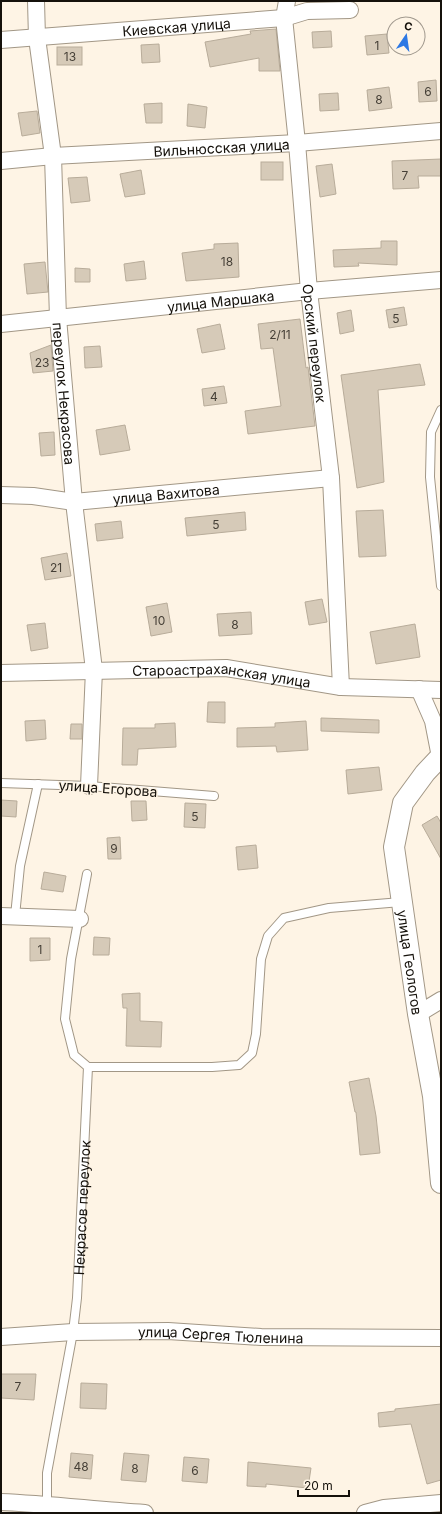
<svg xmlns="http://www.w3.org/2000/svg" width="442" height="1514" viewBox="0 0 442 1514" font-family="Inter,sans-serif">
  <style>
    .building { fill: #d6cab8; stroke: #b8ac9a }
    .lines { fill: none; stroke-linecap: round; stroke-linejoin: round }
    .service-casing { stroke: #a29786; stroke-width: 10 }
    .minor-casing { stroke: #a29786; stroke-width: 18 }
    .tertiary-casing { stroke: #a29786; stroke-width: 22 }
    .service { stroke: #fff; stroke-width: 8 }
    .minor { stroke: #fff; stroke-width: 16 }
    .tertiary { stroke: #fff; stroke-width: 20 }
    .labels { text-anchor: middle; dominant-baseline: central; stroke-width: 3; stroke-linejoin: round; paint-order: stroke }
    .number-label { font-size: 12px; fill: #453f36 }
    .street-label { font-size: 14px; fill: #15110b; stroke: #fef4e5 }
  </style>
  <rect width="100%" height="100%" fill="#fef4e5"/>
  <!-- building -->
  <g class="building">
    <path d="M276,29L280,71H259V58L210,67L205,42L251,34L250,31Z"/>
    <path d="M331,31L332,47L313,48L312,32Z"/>
    <path d="M387,34L389,53L367,55L365,36Z"/>
    <path d="M159,44L160,62L142,63L141,45Z"/>
    <rect x="57" y="47" width="25" height="18"/>
    <path d="M436,80L437,101L419,102L418,82Z"/>
    <path d="M389,87L392,108L369,111L367,90Z"/>
    <path d="M338,93L339,110L320,111L319,94Z"/>
    <path d="M162,103V123H146L144,104Z"/>
    <path d="M188,104L207,107L205,128L187,126Z"/>
    <path d="M37,111L40,133L22,136L18,113Z"/>
    <path d="M441,159V176H418L419,188L393,189L392,161Z"/>
    <rect x="261" y="162" width="22" height="18"/>
    <path d="M332,164L336,194L320,197L316,166Z"/>
    <path d="M141,170L145,194L125,197L120,174Z"/>
    <path d="M87,177L90,201L71,203L68,178Z"/>
    <path d="M381,241H397V265L358,263L359,266L334,267L333,250L381,248Z"/>
    <path d="M238,243L239,277L186,281L182,253L214,249V244Z"/>
    <path d="M144,261L146,279L126,281L124,264Z"/>
    <path d="M45,262L48,292L27,294L24,264Z"/>
    <path d="M75,268L90,269V282H75Z"/>
    <path d="M404,307L407,325L389,328L386,310Z"/>
    <path d="M351,310L354,331L340,334L337,313Z"/>
    <path d="M300,319L306,368L308,367L315,426L248,434L245,411L281,406L273,348L261,349L258,324Z"/>
    <path d="M220,324L225,349L202,353L197,329Z"/>
    <path d="M51,345L53,371L33,373L30,353Z"/>
    <path d="M100,346L102,367L85,368L84,347Z"/>
    <path d="M420,364L425,385L378,390L384,482L357,488L341,375Z"/>
    <path d="M224,386L227,403L204,406L202,389Z"/>
    <path d="M125,425L130,450L100,455L96,430Z"/>
    <path d="M54,432L55,455L41,456L39,433Z"/>
    <path d="M383,510L386,556L359,557L356,511Z"/>
    <path d="M245,512L246,530L187,536L185,518Z"/>
    <path d="M121,521L123,538L97,541L95,524Z"/>
    <path d="M67,553L71,576L45,580L41,558Z"/>
    <path d="M322,599L327,622L309,625L305,602Z"/>
    <path d="M167,603L172,632L151,636L146,607Z"/>
    <path d="M251,612L252,634L219,636L217,614Z"/>
    <path d="M45,623L48,648L31,651L27,625Z"/>
    <path d="M415,624L420,657L376,664L370,632Z"/>
    <path d="M208,702H225V723L207,722Z"/>
    <path d="M321,718L379,720V733L321,731Z"/>
    <path d="M45,720L46,739L26,741L25,721Z"/>
    <path d="M306,721L308,750L277,752L276,746L237,747V728L275,727V723Z"/>
    <path d="M175,723L176,747L138,749L137,765H122L123,728H155V724Z"/>
    <path d="M71,724H82V739H70Z"/>
    <path d="M379,767L382,790L348,794L346,770Z"/>
    <path d="M1,800L17,801L16,817L1,816Z"/>
    <path d="M131,801H146L147,820L132,821Z"/>
    <path d="M185,803L206,804L205,828L184,827Z"/>
    <path d="M437,816L441,823V859L422,825Z"/>
    <path d="M120,837L121,859H108L107,838Z"/>
    <path d="M256,845L258,868L238,870L236,847Z"/>
    <path d="M44,872L66,876L63,892L41,889Z"/>
    <path d="M94,937L110,938L109,955H93Z"/>
    <path d="M30,938H50V960L30,961Z"/>
    <path d="M140,993V1021L162,1022L161,1047L126,1046L127,1008H123L122,994Z"/>
    <path d="M369,1078L376,1116L380,1153L360,1155L356,1112H355L349,1082Z"/>
    <path d="M1,1374H36L34,1400L1,1398Z"/>
    <path d="M81,1383L107,1384L106,1409L80,1408Z"/>
    <path d="M441,1404V1480L427,1484L411,1424L379,1427L378,1413L395,1411V1409Z"/>
    <path d="M71,1453L93,1455L91,1479L69,1477Z"/>
    <path d="M124,1453L149,1455L146,1482L121,1480Z"/>
    <path d="M184,1457L209,1459L207,1483L182,1481Z"/>
    <path d="M248,1462L311,1468L308,1488L266,1484V1487L247,1486Z"/>
  </g>
  <g class="lines">
    <!-- service casing -->
    <g class="service-casing">
      <g id="service">
        <path d="M441,410L431,432L430,477L441,586"/>
        <path d="M1,783L89,786L214,796"/>
        <path d="M15,916L20,866L38,784"/>
        <path d="M88,1067H212L239,1065L252,1053L256,1034L261,959L268,936L284,918L329,908L401,902"/>
        <path id="s1" d="M47,1504V1473L73,1332L77,1298L88,1067L74,1055L65,1019L71,959L87,874"/>
      </g>
    </g>
    <!-- minor casing -->
    <g class="minor-casing">
      <g id="minor">
        <path id="s2" d="M36,1L37,38L53,156L58,318L74,502L94,670L89,786"/>
        <path id="s3" d="M287,1L284,18L297,143L309,291L331,478L341,687"/>
        <path id="s4" d="M1,40L284,18L307,11L350,10"/>
        <path id="s5" d="M1,161L53,156L297,143L441,131"/>
        <path id="s6" d="M1,324L309,291L441,280"/>
        <path id="s7" d="M1,495L33,496L74,502L331,478"/>
        <path id="s8" d="M1,673L226,668L341,687L441,690"/>
        <path d="M419,689L433,721L440,757"/>
        <path d="M1,916L80,919"/>
        <path d="M418,1014L441,1000"/>
        <path id="s9" d="M1,1337L73,1332L168,1331L261,1337L441,1338"/>
        <path d="M1,1502C49,1504 97,1510 145,1513"/>
        <path d="M365,1513L384,1508L441,1503"/>
      </g>
    </g>
    <!-- tertiary casing -->
    <g class="tertiary-casing">
      <g id="tertiary">
        <path id="s10" d="M441,756L425,773L403,803L394,847L418,1014L433,1096L441,1183"/>
      </g>
    </g>
    <!-- service -->
    <use href="#service" class="service"/>
    <!-- minor -->
    <use href="#minor" class="minor"/>
    <!-- tertiary -->
    <use href="#tertiary" class="tertiary"/>
  </g>
  <g class="labels">
    <!-- number labels -->
    <g class="number-label">
      <text x="377" y="45">1</text>
      <text x="70" y="56">13</text>
      <text x="428" y="91">6</text>
      <text x="379" y="99">8</text>
      <text x="405" y="175">7</text>
      <text x="227" y="261">18</text>
      <text x="396" y="318">5</text>
      <text x="280" y="334">2/11</text>
      <text x="42" y="362">23</text>
      <text x="214" y="396">4</text>
      <text x="216" y="524">5</text>
      <text x="56" y="567">21</text>
      <text x="159" y="620">10</text>
      <text x="235" y="624">8</text>
      <text x="195" y="816">5</text>
      <text x="114" y="848">9</text>
      <text x="40" y="949">1</text>
      <text x="18" y="1386">7</text>
      <text x="81" y="1466">48</text>
      <text x="135" y="1468">8</text>
      <text x="195" y="1470">6</text>
    </g>
    <!-- street labels -->
    <g class="street-label">
      <text stroke="none"><textPath href="#s4" startOffset="176">Киевская улица</textPath></text>
      <text stroke="none"><textPath href="#s5" startOffset="221">Вильнюсская улица</textPath></text>
      <text stroke="none"><textPath href="#s6" startOffset="221">улица Маршака</textPath></text>
      <text stroke="none"><textPath href="#s3" startOffset="344">Орский переулок</textPath></text>
      <text stroke="none"><textPath href="#s2" startOffset="394">переулок Некрасова</textPath></text>
      <text stroke="none"><textPath href="#s7" startOffset="166">улица Вахитова</textPath></text>
      <text stroke="none"><textPath href="#s8" startOffset="221">Староастраханская улица</textPath></text>
      <text transform="translate(108 788) rotate(4)">улица Егорова</text>
      <text stroke="none"><textPath href="#s10" startOffset="222">улица Геологов</textPath></text>
      <text stroke="none"><textPath href="#s1" startOffset="299">Некрасов переулок</textPath></text>
      <text stroke="none"><textPath href="#s9" startOffset="220">улица Сергея Тюленина</textPath></text>
    </g>
  </g>
  <!-- border -->
  <rect width="442" height="1514" fill="none" stroke="#15110b" stroke-width="4"/>
  <!-- north arrow -->
  <g transform="translate(406 36) rotate(13)"><circle r="19" fill="#fef4e5" stroke="#a1998e"/>
  <path d="M0-3L7 15L0 10L-7 15Z" fill="#2d78e4"/>
  <text y="-6" font-size="11" font-weight="bold" text-anchor="middle" fill="#15110b">С</text>
  </g>
  <!-- scale -->
  <path d="M298 1490v6h51v-6" fill="none" stroke="#15110b" stroke-width="2"/>
  <text x="304" y="1490" font-size="12" fill="#15110b" stroke="#fef4e5" stroke-width="3" paint-order="stroke">20 m</text>
</svg>
